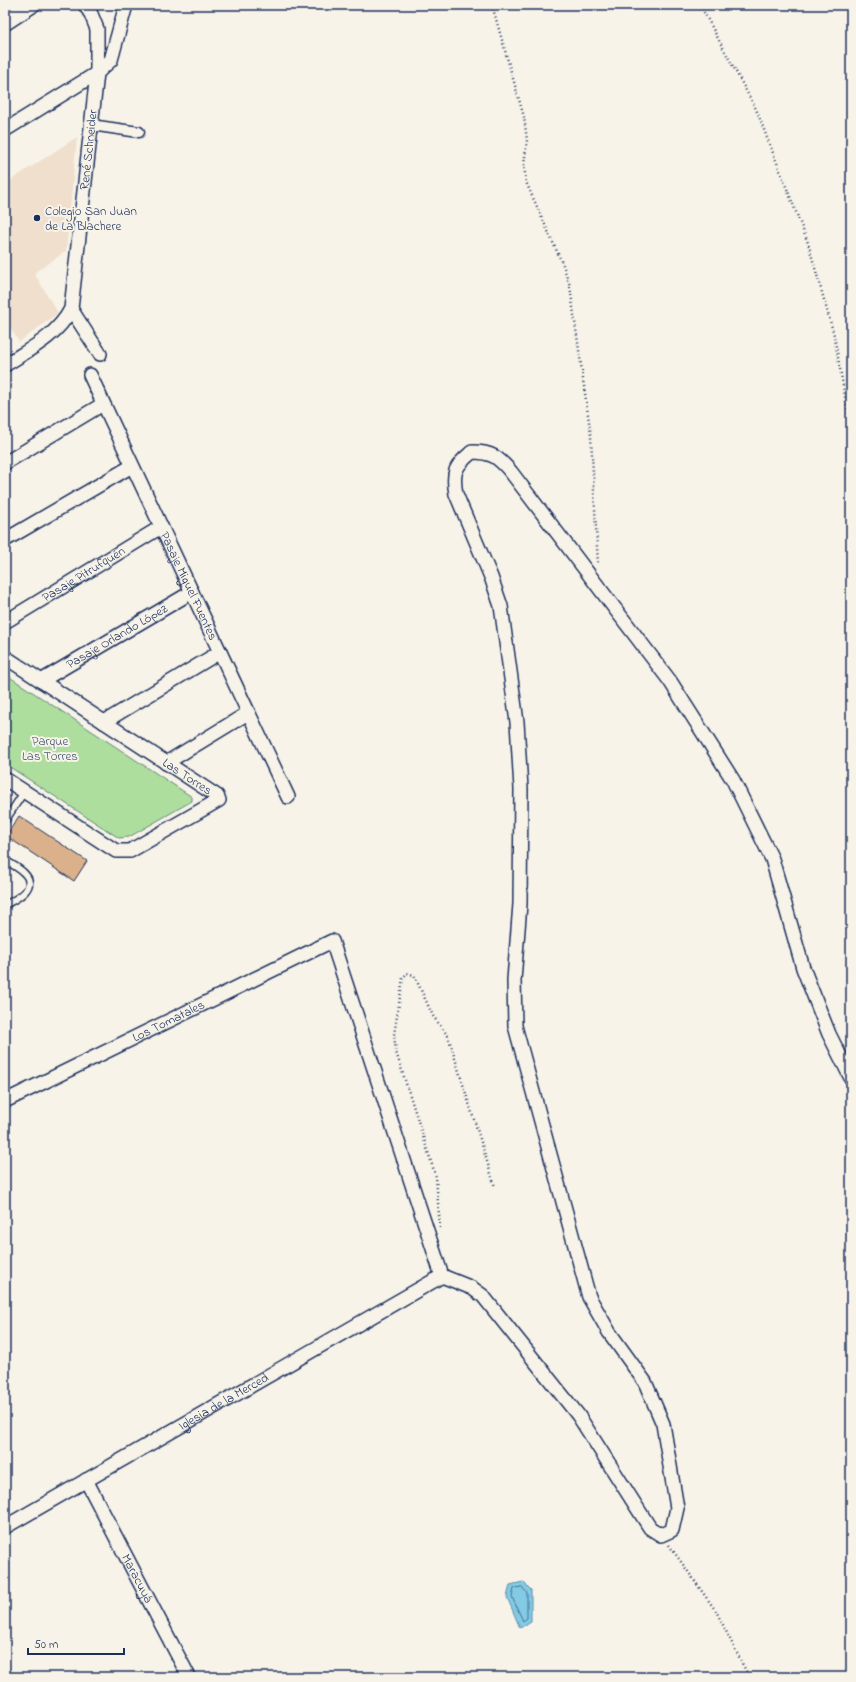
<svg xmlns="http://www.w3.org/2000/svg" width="856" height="1682" viewBox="0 0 856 1682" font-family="'Indie Flower',sans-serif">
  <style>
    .built { fill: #efdfcc }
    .green { fill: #adde9e; stroke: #64867e }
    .water { fill: #83cbe4; stroke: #598dae }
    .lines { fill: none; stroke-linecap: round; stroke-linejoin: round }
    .shore { stroke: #456d94; stroke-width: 1 }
    .building { fill: #dbb18c; stroke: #1b2f5e }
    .service-casing { stroke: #1b2f5e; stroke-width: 9 }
    .pedestrian-casing { stroke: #1b2f5e; stroke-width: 13 }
    .minor-casing { stroke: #1b2f5e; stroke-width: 16 }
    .tertiary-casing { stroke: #1b2f5e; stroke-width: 19 }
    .path { stroke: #1b2f5e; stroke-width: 2.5; stroke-dasharray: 1 3; stroke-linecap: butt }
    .service { stroke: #f7f3e8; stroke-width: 6 }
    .pedestrian { stroke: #f7f3e8; stroke-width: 10 }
    .minor { stroke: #f7f3e8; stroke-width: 13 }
    .tertiary { stroke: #f7f3e8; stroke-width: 16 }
    .poi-dot { fill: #1b2f5e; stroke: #f7f3e8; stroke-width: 1.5 }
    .labels { text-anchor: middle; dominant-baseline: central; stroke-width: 4; stroke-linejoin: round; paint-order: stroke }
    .street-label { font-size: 13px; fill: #1b2f5e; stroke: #f7f3e8 }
    .poi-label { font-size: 13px; fill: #1b2f5e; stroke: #f7f3e8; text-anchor: start }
    .park-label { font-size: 13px; fill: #38526b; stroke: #f7f3e8 }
  </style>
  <rect width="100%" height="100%" fill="#f7f3e8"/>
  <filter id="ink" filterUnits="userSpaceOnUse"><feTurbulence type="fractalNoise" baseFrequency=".025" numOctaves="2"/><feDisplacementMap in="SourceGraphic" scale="8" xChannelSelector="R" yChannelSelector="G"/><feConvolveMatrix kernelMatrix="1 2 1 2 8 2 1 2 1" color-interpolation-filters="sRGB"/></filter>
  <g filter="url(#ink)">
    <!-- built -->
    <path class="built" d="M77,137L66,251L34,273L58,313L19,342L5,319V184Z"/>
    <!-- green -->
    <path class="green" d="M5,674L192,797V801L129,837L119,838L5,764Z"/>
    <!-- water -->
    <path class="water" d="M523,1582L531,1590V1621L520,1628L507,1597L510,1585Z"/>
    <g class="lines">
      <!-- shore -->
      <path class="shore" d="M522,1587L527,1593V1618L523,1621L512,1597L514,1589Z"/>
    </g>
    <!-- building -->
    <path class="building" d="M19,816L87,861L74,881L6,836Z"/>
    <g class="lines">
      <!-- service casing -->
      <g class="service-casing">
        <g id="service">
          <path d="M5,821L24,792"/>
          <path d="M5,860C11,864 19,868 24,873C39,888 16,899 5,905"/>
        </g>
      </g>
      <!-- pedestrian casing -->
      <g class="pedestrian-casing">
        <path id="pedestrian" d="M91,125L139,132"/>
      </g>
      <!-- minor casing -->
      <g class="minor-casing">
        <g id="minor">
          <path d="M5,130L97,73L111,60L126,5"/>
          <path d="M71,309L100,354"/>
          <path id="s1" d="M5,365C30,349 57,336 71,309L97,73V29L91,14L85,5"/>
          <path id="s2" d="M90,375L288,797"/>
          <path d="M5,463L103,404"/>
          <path d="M5,540L132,466"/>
          <path id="s3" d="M5,622L161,527"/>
          <path id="s4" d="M5,657L217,796L219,800L130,851H116L5,779"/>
          <path id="s5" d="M41,681L192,592"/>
          <path d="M104,722L220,652"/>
          <path d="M166,763L248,713"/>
          <path id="s6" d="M5,1101L332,941L442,1276"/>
          <path d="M442,1276L472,1288L483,1296L578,1415L650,1528L661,1535L672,1530L677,1508L663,1424L645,1382L609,1332L589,1297L515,1026L514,980L520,904L521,789L517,722L501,606L491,577L456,494C452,472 455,466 472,452C492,452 498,457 511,472L670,681L733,780L772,859L803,968L829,1034L851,1078"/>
          <path id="s7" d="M86,1480L189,1677"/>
          <path id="s8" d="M5,1527L442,1276"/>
        </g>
      </g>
      <!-- tertiary casing -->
      <g class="tertiary-casing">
        <path id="tertiary" d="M5,22L31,5"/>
      </g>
      <!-- path -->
      <g class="path">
        <path d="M492,5L524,117L527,140L524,165L526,182L563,265L570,286L591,436L598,565"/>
        <path d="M700,5L756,109L808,243L834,335L851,430"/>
        <path d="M440,1228L436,1177L396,1052L394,1035L403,978L407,973L414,975L433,1016L448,1036L495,1187"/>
        <path d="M669,1545L716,1611L749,1677"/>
      </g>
      <!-- service -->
      <use href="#service" class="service"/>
      <!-- pedestrian -->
      <use href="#pedestrian" class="pedestrian"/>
      <!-- minor -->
      <use href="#minor" class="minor"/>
      <!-- tertiary -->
      <use href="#tertiary" class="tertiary"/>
    </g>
  </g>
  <!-- markers -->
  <circle class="poi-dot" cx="37" cy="218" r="4"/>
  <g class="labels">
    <!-- street labels -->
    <g class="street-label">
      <text stroke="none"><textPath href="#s1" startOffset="248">René Schneider</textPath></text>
      <text stroke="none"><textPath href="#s3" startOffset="92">Pasaje Pitrufquén</textPath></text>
      <text stroke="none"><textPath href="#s2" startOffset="233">Pasaje Miguel Fuentes</textPath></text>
      <text stroke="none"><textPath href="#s5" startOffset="88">Pasaje Orlando López</textPath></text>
      <text stroke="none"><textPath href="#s4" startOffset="218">Las Torres</textPath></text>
      <text stroke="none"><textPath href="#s6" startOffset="182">Los Tomatales</textPath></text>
      <text stroke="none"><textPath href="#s8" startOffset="252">Iglesia de la Merced</textPath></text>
      <text stroke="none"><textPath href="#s7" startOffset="111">Maracuyá</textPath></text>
    </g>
    <!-- poi labels -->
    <g class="poi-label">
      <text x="45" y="211">Colegio San Juan<tspan x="45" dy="15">de La Blachere</tspan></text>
    </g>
    <!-- park labels -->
    <g class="park-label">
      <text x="50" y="741">Parque<tspan x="50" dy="15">Las Torres</tspan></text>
    </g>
  </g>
  <!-- margin -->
  <rect width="856" height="1682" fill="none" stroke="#f7f3e8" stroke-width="20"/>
  <rect x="10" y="10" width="836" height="1662" fill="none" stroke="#1b2f5e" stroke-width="1.5" filter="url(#ink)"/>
  <!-- scale -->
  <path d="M28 1648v6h96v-6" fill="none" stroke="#1b2f5e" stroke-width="2"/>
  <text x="34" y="1648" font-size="12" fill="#1b2f5e" stroke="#f7f3e8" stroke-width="3" paint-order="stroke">50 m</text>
</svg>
